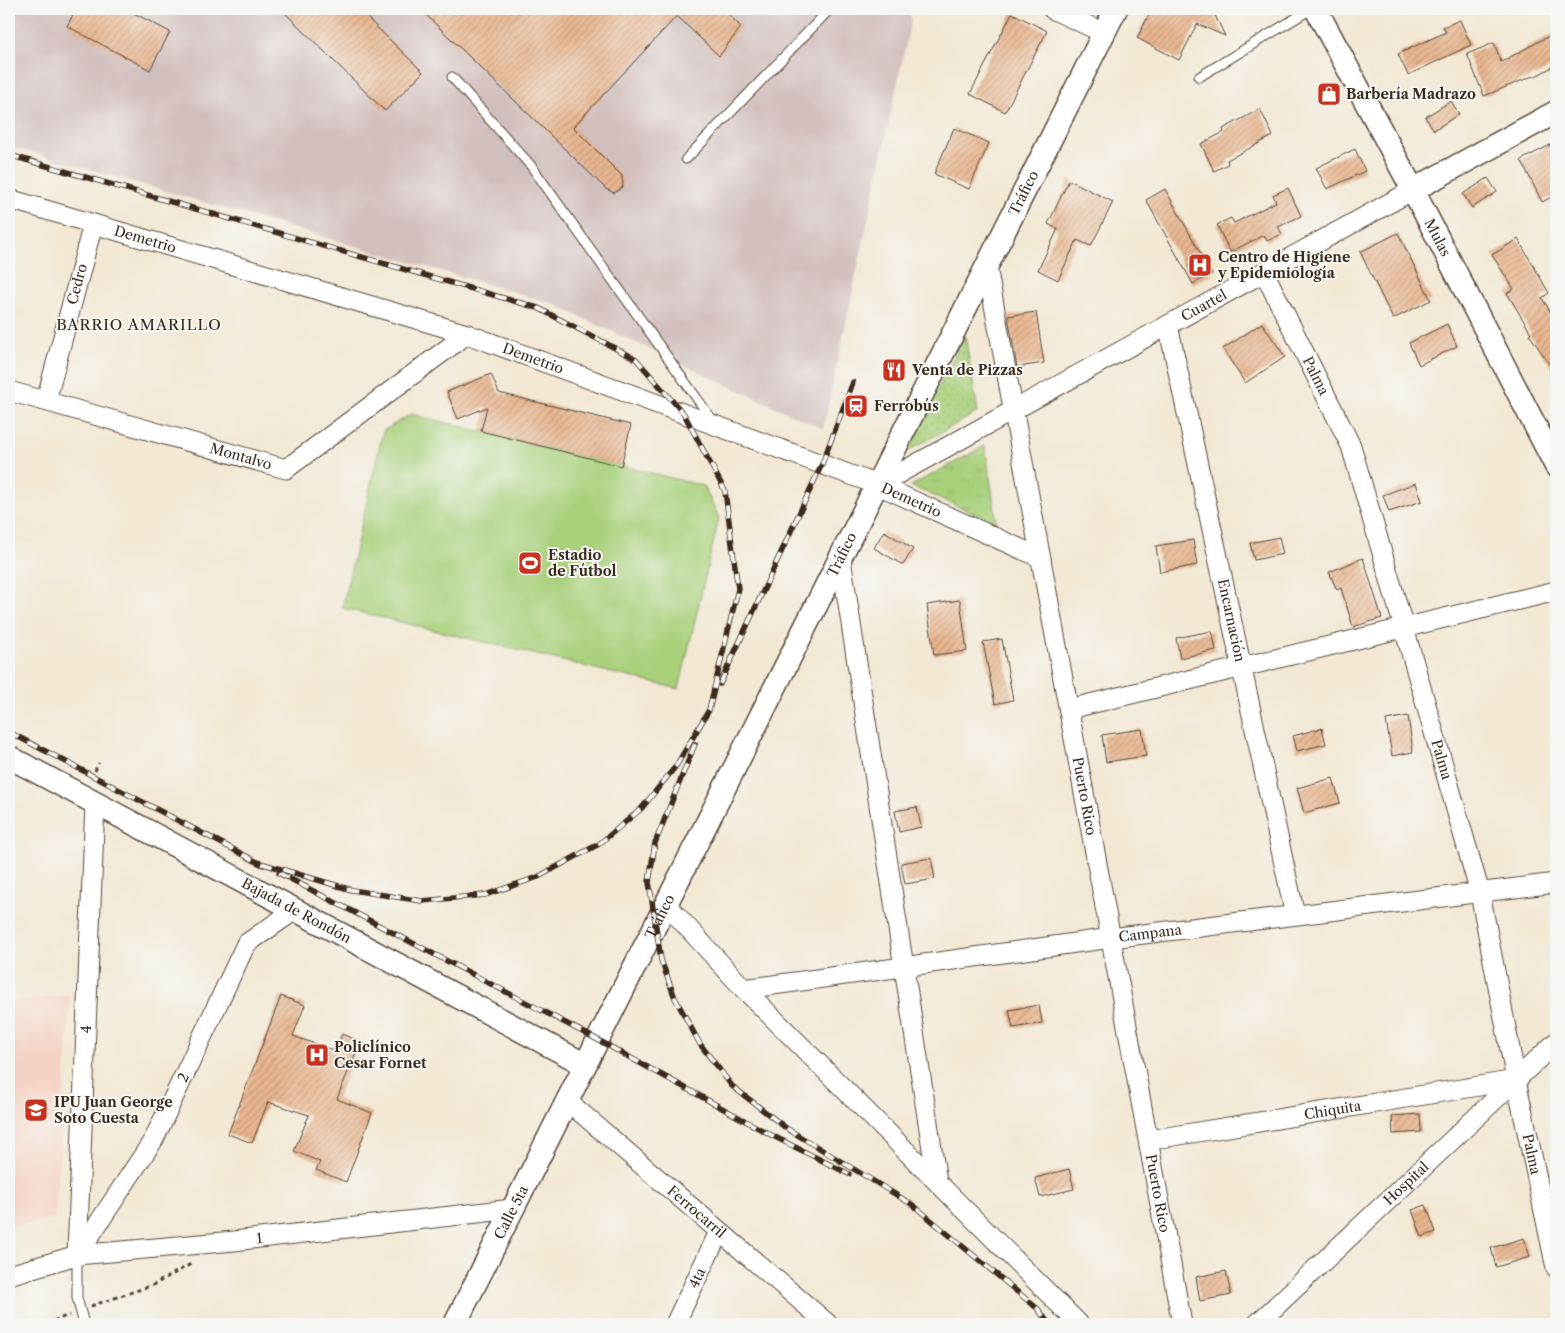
<svg xmlns="http://www.w3.org/2000/svg" width="1565" height="1333" viewBox="0 0 1565 1333" font-family="'Libre Caslon Text',serif">
  <style>
    .built { fill: #f5d2c3 }
    .industrial { fill: #d1bfbd }
    .grass { fill: url(#grass-dots); stroke: #727d4c }
    .park { fill: url(#park-tufts); stroke: #727d4c }
    .pitch { fill: #a9d07a; stroke: #727d4c }
    .building { fill: url(#building-hatch) }
    .lines { fill: none; stroke-linecap: round; stroke-linejoin: round }
    .service-casing { stroke: #564639; stroke-width: 11 }
    .minor-casing { stroke: #564639; stroke-width: 21 }
    .tertiary-casing { stroke: #564639; stroke-width: 25 }
    .path { stroke: #564639; stroke-width: 3; stroke-dasharray: 4 4; stroke-linecap: butt }
    .service { stroke: #fff; stroke-width: 9 }
    .minor { stroke: #fff; stroke-width: 19 }
    .tertiary { stroke: #fff; stroke-width: 22 }
    .rail-casing { stroke: #3b2a1e; stroke-width: 5.5 }
    .rail { stroke: #f6f6f2; stroke-width: 4; stroke-dasharray: 11; stroke-linecap: butt }
    .labels { text-anchor: middle; dominant-baseline: central; stroke-width: 4; stroke-linejoin: round; paint-order: stroke }
    .poi-label { font-size: 14px; font-weight: bold; fill: #3b2a1e; stroke: #f6f6f2; text-anchor: start }
    .street-label { font-size: 14px; fill: #3b2a1e; stroke: #f6f6f2 }
    .neighbourhood-label { font-size: 15px; letter-spacing: 1px; fill: #3b2a1e; stroke: #f6f6f2 }
  </style>
  <defs>
    <pattern id="grass-dots" width="8" height="8" patternUnits="userSpaceOnUse" patternTransform="scale(1.25)"><rect width="8" height="8" fill="#a9d07a"/><path d="M2 2h.1M6 6h.1" fill="none" stroke="#92b369" stroke-width="1.8" stroke-linecap="round"/></pattern>
    <pattern id="park-tufts" width="24" height="20" patternUnits="userSpaceOnUse" patternTransform="scale(1.25)"><rect width="24" height="20" fill="#a9d07a"/><path d="M3 7l-1-3M5 7V3M7 7l1-3M15 17l-1-3M17 17v-4M19 17l1-3" fill="none" stroke="#92b369"/></pattern>
    <pattern id="building-hatch" width="6" height="6" patternUnits="userSpaceOnUse" patternTransform="scale(1.25)"><rect width="6" height="6" fill="#eab790"/><path d="M-1 1l2-2M0 6l6-6M5 7l2-2" fill="none" stroke="#bf9575"/></pattern>
  </defs>
  <rect width="100%" height="100%" fill="#f6f6f2"/>
  <filter id="ink" filterUnits="userSpaceOnUse"><feTurbulence type="fractalNoise" baseFrequency=".02" numOctaves="2"/><feDisplacementMap in="SourceGraphic" scale="10" xChannelSelector="R" yChannelSelector="G"/><feConvolveMatrix kernelMatrix="1 2 1 2 8 2 1 2 1" color-interpolation-filters="sRGB"/></filter>
  <filter id="wash" filterUnits="userSpaceOnUse"><feTurbulence type="fractalNoise" baseFrequency=".0096" numOctaves="4" result="noise"/><feDisplacementMap in="SourceGraphic" scale="20" xChannelSelector="R" yChannelSelector="G"/><feGaussianBlur stdDeviation="1.12" result="paint"/><feColorMatrix in="noise" values="0 0 0 0 0 0 0 0 0 0 0 0 0 0 0 0 0 1.4 0 .05"/><feComposite in="paint" operator="in"/></filter>
  <g filter="url(#wash)">
    <rect width="100%" height="100%" fill="#f2e8d4"/>
    <!-- built -->
    <path class="built" d="M71,995L55,1219L9,1226V1002Z"/>
    <!-- industrial -->
    <path class="industrial" d="M9,9H910L911,20L823,429L548,302L9,146Z"/>
    <!-- grass -->
    <path class="grass" d="M965,335L978,412L906,452Z"/>
    <!-- park -->
    <path class="park" d="M985,446L997,523L911,486Z"/>
    <!-- pitch -->
    <path class="pitch" d="M411,414L704,486L719,518L679,689L342,608L383,431Z"/>
    <g id="blocks">
      <!-- building -->
      <g class="building">
        <path d="M76,9H126L170,32L150,70L67,26Z"/>
        <path d="M281,9H358L423,72L385,111Z"/>
        <path d="M420,9H723L741,27L719,56L677,16L573,127L622,176L623,187L614,193L606,189Z"/>
        <path d="M1152,9H1212L1225,36L1197,24L1179,60L1137,38Z"/>
        <path d="M1012,13L1047,31L1005,112L970,94Z"/>
        <path d="M1460,20L1471,45L1408,75L1398,54L1446,32L1443,27Z"/>
        <path d="M1556,32V65L1534,77L1533,76L1484,96L1467,54L1494,43L1501,62Z"/>
        <path d="M1451,101L1459,114L1434,130L1425,117Z"/>
        <path d="M1260,109L1273,136L1227,160L1228,164L1214,171L1201,144L1224,132L1223,129Z"/>
        <path d="M954,128L989,143L969,189L934,174Z"/>
        <path d="M1556,142V195L1542,202L1521,160Z"/>
        <path d="M1355,149L1365,171L1327,189L1316,168Z"/>
        <path d="M1488,178L1497,192L1472,208L1463,194Z"/>
        <path d="M1069,180L1113,202L1091,246L1077,240L1058,280L1038,270L1058,229L1048,224Z"/>
        <path d="M1288,188L1301,216L1278,227L1282,234L1267,241L1264,235L1230,252L1217,225L1231,218L1234,223L1276,202L1273,195Z"/>
        <path d="M1165,189L1212,274L1193,284L1146,200Z"/>
        <path d="M1398,233L1431,300L1393,319L1360,252Z"/>
        <path d="M1518,239L1549,293L1542,298L1556,321V374L1529,334L1531,333L1507,293L1514,289L1492,255Z"/>
        <path d="M1036,312L1044,363L1017,367L1008,316Z"/>
        <path d="M1262,323L1285,357L1245,383L1223,349Z"/>
        <path d="M1447,324L1457,346L1419,365L1409,343Z"/>
        <path d="M491,374L499,393L631,425L621,466L481,431L487,407L458,419L447,392Z"/>
        <path d="M1416,483L1422,501L1389,512L1383,495Z"/>
        <path d="M884,531L913,549L903,565L874,548Z"/>
        <path d="M1279,537L1283,554L1254,560L1250,543Z"/>
        <path d="M1193,540L1197,565L1160,572L1156,546Z"/>
        <path d="M1363,558L1382,618L1353,627L1341,588L1337,590L1329,572Z"/>
        <path d="M960,600L967,651L934,655L927,605Z"/>
        <path d="M1212,631L1216,650L1180,658L1176,638Z"/>
        <path d="M1002,639L1013,700L995,704L983,642Z"/>
        <path d="M1408,716L1413,752L1392,756L1386,720Z"/>
        <path d="M1322,728L1326,744L1297,751L1293,736Z"/>
        <path d="M1142,729L1146,756L1106,762L1102,735Z"/>
        <path d="M1333,778L1340,803L1304,813L1297,788Z"/>
        <path d="M917,807L921,827L899,832L895,811Z"/>
        <path d="M931,858L935,879L905,884L901,863Z"/>
        <path d="M281,996L305,1005L293,1036L335,1051L342,1034L360,1042L337,1099L372,1113L346,1182L316,1170L320,1162L294,1151L309,1115L268,1102L252,1143L228,1134Z"/>
        <path d="M1039,1005L1042,1023L1013,1028L1009,1010Z"/>
        <path d="M1420,1114L1421,1132L1393,1134L1392,1116Z"/>
        <path d="M1069,1169L1074,1189L1040,1197L1035,1178Z"/>
        <path d="M1426,1205L1436,1232L1422,1237L1412,1210Z"/>
        <path d="M1524,1238L1530,1257L1496,1267L1491,1248Z"/>
        <path d="M1226,1271L1231,1295L1200,1301L1196,1277Z"/>
      </g>
    </g>
  </g>
  <g filter="url(#ink)">
    <use href="#blocks" fill-opacity="0" stroke="#564639" stroke-width="1"/>
    <g class="lines">
      <!-- service casing -->
      <g class="service-casing">
        <g id="service">
          <path d="M452,77L532,167L713,421"/>
          <path d="M1199,77L1311,9"/>
          <path d="M686,159L830,9"/>
          <path d="M77,1255V1298L84,1324"/>
        </g>
      </g>
      <!-- minor casing -->
      <g class="minor-casing">
        <g id="minor">
          <path d="M1052,9L1104,33"/>
          <path id="s1" d="M9,199L467,334L878,485L1041,558"/>
          <path id="s2" d="M987,267L1182,1324"/>
          <path id="s3" d="M1264,272L1351,446L1404,628L1480,893L1516,1080L1556,1268"/>
          <path id="s4" d="M1168,325L1295,915"/>
          <path id="s5" d="M9,391L286,469L467,334"/>
          <path id="s6" d="M46,401L93,224"/>
          <path id="s7" d="M878,485L1413,190"/>
          <path d="M841,559L937,1181"/>
          <path d="M1069,709L1556,591"/>
          <path d="M667,905L744,989L1079,1324"/>
          <path id="s8" d="M744,989L1111,938L1556,883"/>
          <path id="s9" d="M566,1100L828,1324"/>
          <path id="s10" d="M1149,1140L1516,1080"/>
          <path id="s11" d="M78,1254L154,1139L246,944L295,910"/>
          <path id="s12" d="M77,1255L95,803"/>
          <path id="s13" d="M9,1275L77,1255L234,1241L512,1209"/>
          <path id="s14" d="M675,1324L719,1232"/>
          <path id="s15" d="M1257,1324L1556,1042"/>
        </g>
      </g>
      <!-- tertiary casing -->
      <g class="tertiary-casing">
        <g id="tertiary">
          <path id="s16" d="M1316,9L1413,190L1556,466"/>
          <path d="M1413,190L1556,112"/>
          <path id="s17" d="M9,757L584,1064"/>
          <path id="s18" d="M455,1324L1116,9"/>
        </g>
      </g>
      <!-- path -->
      <g class="path">
        <path d="M91,778L99,763"/>
        <path d="M91,1306L153,1285L191,1264"/>
        <path d="M46,1324L69,1315"/>
      </g>
      <!-- service -->
      <use href="#service" class="service"/>
      <!-- minor -->
      <use href="#minor" class="minor"/>
      <!-- tertiary -->
      <use href="#tertiary" class="tertiary"/>
      <!-- rail casing -->
      <g class="rail-casing">
        <g id="rail">
          <path d="M9,155L538,308L636,359L684,414L725,491L738,589L709,710L676,766L641,809L599,844L538,877L485,895L422,901L352,890L257,862"/>
          <path d="M720,684L822,464L853,382"/>
          <path d="M9,732L263,865"/>
          <path d="M695,744L655,843L649,882L661,960L675,998L700,1044L732,1086L786,1128L913,1205L1038,1309L1049,1324"/>
          <path d="M279,873L598,1040L773,1136L849,1174"/>
        </g>
      </g>
      <!-- rail -->
      <use href="#rail" class="rail"/>
    </g>
  </g>
  <!-- icons -->
  <defs>
    <g id="shop-square" transform="scale(1.25)"><rect x="-9" y="-9" width="18" height="18" rx="4" fill="#c8321e" stroke="#f6f6f2"/><path d="M-5-2.5h2.3a2.7 3.5 0 0 1 5.4 0H5L5.5 6h-11ZM-1.5-2.5h3a1.5 2.3 0 0 0-3 0Z" fill="#fff"/></g>
    <g id="hospital-square" transform="scale(1.25)"><rect x="-9" y="-9" width="18" height="18" rx="4" fill="#c8321e" stroke="#f6f6f2"/><path d="M-5-5h3v3.5h4V-5h3V5h-3V1.5h-4V5h-3Z" fill="#fff"/></g>
    <g id="restaurant-square" transform="scale(1.25)"><rect x="-9" y="-9" width="18" height="18" rx="4" fill="#c8321e" stroke="#f6f6f2"/><path d="M-5-6h1v4h1v-4h1v4h1v-4h1v5L-1.5 .5V6h-2V.5L-5-1ZM5-6V6H3V1.5H1.5Q1.5-4 5-6Z" fill="#fff"/></g>
    <g id="station-square" transform="scale(1.25)"><rect x="-9" y="-9" width="18" height="18" rx="4" fill="#c8321e" stroke="#f6f6f2"/><path d="M-3-6H3Q5-6 5-4V2Q5 4 3 4L4.5 6H3L1.5 4h-3L-3 6H-4.5L-3 4Q-5 4-5 2V-4Q-5-6-3-6ZM-3.5-4v3h7v-3ZM-3.5 1v1.5H-2V1ZM2 1v1.5H3.5V1Z" fill="#fff"/></g>
    <g id="stadium-square" transform="scale(1.25)"><rect x="-9" y="-9" width="18" height="18" rx="4" fill="#c8321e" stroke="#f6f6f2"/><path d="M0-5a6.5 5 0 1 0 0 10a6.5 5 0 1 0 0-10ZM-3.5-1.8h7v3.6h-7Z" fill="#fff"/></g>
    <g id="school-square" transform="scale(1.25)"><rect x="-9" y="-9" width="18" height="18" rx="4" fill="#c8321e" stroke="#f6f6f2"/><path d="M0-5L7-2L0 1L-7-2ZM-4 1L0 2.5L4 1V4Q0 6-4 4Z" fill="#fff"/></g>
  </defs>
  <g fill-rule="evenodd">
    <use href="#shop-square" x="1329" y="94"/>
    <use href="#hospital-square" x="1200" y="265"/>
    <use href="#restaurant-square" x="894" y="370"/>
    <use href="#station-square" x="856" y="406"/>
    <use href="#stadium-square" x="530" y="563"/>
    <use href="#hospital-square" x="317" y="1055"/>
    <use href="#school-square" x="36" y="1110"/>
  </g>
  <g class="labels">
    <!-- poi labels -->
    <g class="poi-label">
      <text x="1346" y="94">Barbería Madrazo</text>
      <text x="1218" y="257">Centro de Higiene<tspan x="1218" dy="16">y Epidemiología</tspan></text>
      <text x="912" y="370">Venta de Pizzas</text>
      <text x="874" y="406">Ferrobús</text>
      <text x="548" y="555">Estadio<tspan x="548" dy="16">de Fútbol</tspan></text>
      <text x="334" y="1047">Policlínico<tspan x="334" dy="16">Cesar Fornet</tspan></text>
      <text x="54" y="1102">IPU Juan George<tspan x="54" dy="16">Soto Cuesta</tspan></text>
    </g>
    <!-- street labels -->
    <g class="street-label">
      <text stroke="none"><textPath href="#s18" startOffset="1266">Tráfico</textPath></text>
      <text stroke="none"><textPath href="#s16" startOffset="259">Mulas</textPath></text>
      <text stroke="none"><textPath href="#s1" startOffset="142">Demetrio</textPath></text>
      <text stroke="none"><textPath href="#s6" startOffset="121">Cedro</textPath></text>
      <text stroke="none"><textPath href="#s7" startOffset="372">Cuartel</textPath></text>
      <text stroke="none"><textPath href="#s1" startOffset="548">Demetrio</textPath></text>
      <text stroke="none"><textPath href="#s3" startOffset="116">Palma</textPath></text>
      <text stroke="none"><textPath href="#s5" startOffset="241">Montalvo</textPath></text>
      <text stroke="none"><textPath href="#s1" startOffset="952">Demetrio</textPath></text>
      <text stroke="none"><textPath href="#s18" startOffset="861">Tráfico</textPath></text>
      <text stroke="none"><textPath href="#s4" startOffset="302">Encarnación</textPath></text>
      <text stroke="none"><textPath href="#s3" startOffset="521">Palma</textPath></text>
      <text stroke="none"><textPath href="#s2" startOffset="538">Puerto Rico</textPath></text>
      <text stroke="none"><textPath href="#s17" startOffset="326">Bajada de Rondón</textPath></text>
      <text stroke="none"><textPath href="#s18" startOffset="456">Tráfico</textPath></text>
      <text stroke="none"><textPath href="#s8" startOffset="410">Campana</textPath></text>
      <text stroke="none"><textPath href="#s12" startOffset="226">4</textPath></text>
      <text stroke="none"><textPath href="#s11" startOffset="206">2</textPath></text>
      <text stroke="none"><textPath href="#s10" startOffset="186">Chiquita</textPath></text>
      <text stroke="none"><textPath href="#s3" startOffset="926">Palma</textPath></text>
      <text stroke="none"><textPath href="#s15" startOffset="205">Hospital</textPath></text>
      <text stroke="none"><textPath href="#s2" startOffset="942">Puerto Rico</textPath></text>
      <text stroke="none"><textPath href="#s18" startOffset="125">Calle 5ta</textPath></text>
      <text stroke="none"><textPath href="#s9" startOffset="172">Ferrocarril</textPath></text>
      <text stroke="none"><textPath href="#s13" startOffset="254">1</textPath></text>
      <text stroke="none"><textPath href="#s14" startOffset="51">4ta</textPath></text>
    </g>
    <!-- neighbourhood labels -->
    <g class="neighbourhood-label">
      <text x="139" y="324">BARRIO AMARILLO</text>
    </g>
  </g>
  <!-- margin -->
  <rect width="1565" height="1333" fill="none" stroke="#f6f6f2" stroke-width="30"/>
</svg>
